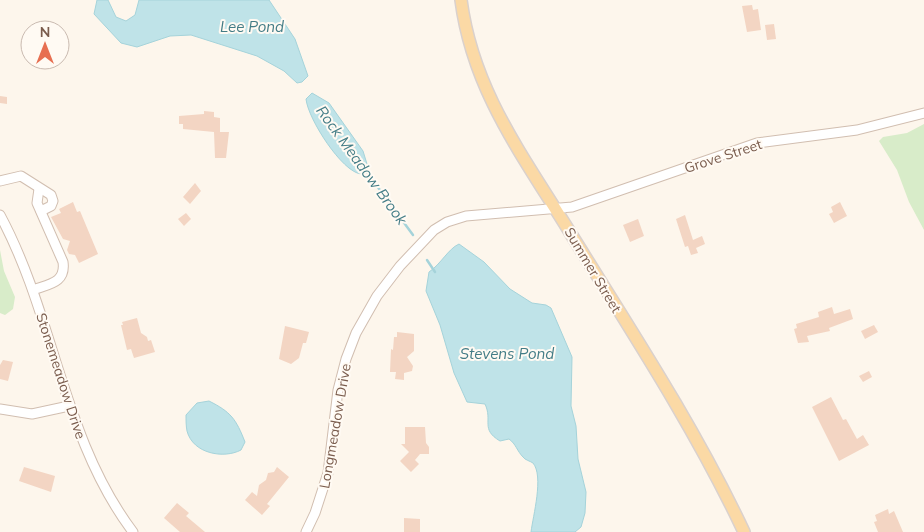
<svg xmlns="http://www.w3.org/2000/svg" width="924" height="532" viewBox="0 0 924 532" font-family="Mulish,sans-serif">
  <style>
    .green { fill: #d8ecc9 }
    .water { fill: #bfe3e8; stroke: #a5d3da }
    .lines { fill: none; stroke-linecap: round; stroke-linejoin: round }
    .stream { stroke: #a5d3da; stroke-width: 2.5 }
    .building { fill: #f3d5c3 }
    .minor-casing { stroke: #d1beb0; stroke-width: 11 }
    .major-casing { stroke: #dad1cd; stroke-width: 14 }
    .minor { stroke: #fff; stroke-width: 9 }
    .major { stroke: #fbd9a5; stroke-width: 11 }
    .labels { text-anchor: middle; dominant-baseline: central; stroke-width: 4; stroke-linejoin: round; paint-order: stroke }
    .street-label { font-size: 14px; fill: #7a5c4d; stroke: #fffaf3 }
    .water-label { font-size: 15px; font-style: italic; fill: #437c86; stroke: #fffaf3 }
  </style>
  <rect width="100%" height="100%" fill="#fdf6ec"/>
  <!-- green -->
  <g class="green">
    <path d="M924,124V230L909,202L897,170L879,141L883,137L907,133Z"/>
    <path d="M0,250L4,271L15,297L13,309L5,315L0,313Z"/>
  </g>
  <!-- water -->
  <g class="water">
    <path d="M97,0H108L116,17L126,21L135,15L139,0H269L295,39L308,76L302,82L297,83L284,71L257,56L191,35L170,36L137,47L121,43L94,14Z"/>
    <path d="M312,93L329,103L363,151L367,164L361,174C342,172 308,119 306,99Z"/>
    <path d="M459,244L484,262L510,289L532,303L546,305L551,308L572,357L571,406L576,426L578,459L586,492L585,513L581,527L575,532H531C533,516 544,476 533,463C530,461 525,460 523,457C517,451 516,444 509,439L500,441C480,429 493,421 485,404L467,402L454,373L440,325L426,291L429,272C441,264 448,249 459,244Z"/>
    <path d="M209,401C231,412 236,419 245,442L241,450C224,459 193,454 187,431C186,426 186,420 186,415L197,403Z"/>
  </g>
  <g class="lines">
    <!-- stream -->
    <g class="stream">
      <path d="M363,167L413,235"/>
      <path d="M427,260L435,272"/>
    </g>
  </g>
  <!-- building -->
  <g class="building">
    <path d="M752,5L753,10L758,9L761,30L747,32L742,6Z"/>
    <path d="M774,24L776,39L767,40L765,25Z"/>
    <path d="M0,96L7,97V104L0,103Z"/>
    <path d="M204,111L214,112V117L220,118V132H229L226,158H215L214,132L183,129V124H179V116L204,114Z"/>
    <path d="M195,183L201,191L190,204L183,197Z"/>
    <path d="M73,202L77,212L80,211L98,254L79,263L75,255L69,254L67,250L70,241L63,239L51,217L61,213L59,209Z"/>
    <path d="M840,202L847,216L834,223L829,214L833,212L831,207Z"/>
    <path d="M186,213L191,219L184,226L178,219Z"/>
    <path d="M685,215L693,240L702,236L705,244L696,248L698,253L691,255L688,246L685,247L676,219Z"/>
    <path d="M638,219L644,236L630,242L623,225Z"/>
    <path d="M832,307L834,314L850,309L853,319L829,328L830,331L807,336L809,342L798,343L794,329L797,328L796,324L819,317L818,312Z"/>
    <path d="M137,318L141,333L147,337L148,341L151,340L155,352L134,358L131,349L127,350L121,325H123L122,322Z"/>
    <path d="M874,325L878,332L865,339L861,331Z"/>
    <path d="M285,326L309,332L306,343H303L299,358L291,364L279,359Z"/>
    <path d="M397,332L414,334V351L407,357L413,366L412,371L404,373V380L395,379L396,372H390L391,349L393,350L394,337H397Z"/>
    <path d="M3,360L13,362L8,381L0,379V365Z"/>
    <path d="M869,371L872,377L863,382L859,376Z"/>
    <path d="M831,397L843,420L846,419L857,439L863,435L869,445L839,461L812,407Z"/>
    <path d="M405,427H425L426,443L429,447V454H420L415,460L419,464L411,472L400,461L409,452L401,444H405Z"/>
    <path d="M24,467L55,476L51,492L19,481Z"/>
    <path d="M277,467L289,477L267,504L270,506L262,515L245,500L252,492L257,496L259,485L266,480L268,473L274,472Z"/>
    <path d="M177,503L189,513L186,516L205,532H180L164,518Z"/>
    <path d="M888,509L889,514L894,511L903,532H878L874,522L877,521L875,515Z"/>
    <path d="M404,518L420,519V532H404Z"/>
  </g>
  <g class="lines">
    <!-- minor casing -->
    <g class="minor-casing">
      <g id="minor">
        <path d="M0,181L21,176L51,195L53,201L51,206L41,211"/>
        <path d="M0,215C55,317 62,438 133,532"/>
        <path d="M33,290C49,284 66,283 63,262L37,203L39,189"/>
        <path d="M0,409L32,414L69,406"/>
        <path d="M306,532L315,513L328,473L338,390L346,359L356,333L377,296L400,266L434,230L447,222L466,216L572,207L757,143L857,130L924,113"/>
      </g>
    </g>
    <!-- major casing -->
    <g class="major-casing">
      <path id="major" d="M461,0C473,92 524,157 571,234C632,332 695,428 744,532"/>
    </g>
    <!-- minor -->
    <use href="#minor" class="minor"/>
    <!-- major -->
    <use href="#major" class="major"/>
  </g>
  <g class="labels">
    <!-- street labels -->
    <g class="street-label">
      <text transform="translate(723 156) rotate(-18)">Grove Street</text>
      <text transform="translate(593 270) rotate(59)">Summer Street</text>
      <text transform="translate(61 376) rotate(72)">Stonemeadow Drive</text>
      <text transform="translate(335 426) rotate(-80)">Longmeadow Drive</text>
    </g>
    <!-- water labels -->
    <g class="water-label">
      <text x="252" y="26">Lee Pond</text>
      <text transform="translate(362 165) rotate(54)">Rock Meadow Brook</text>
      <text x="507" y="353">Stevens Pond</text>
    </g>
  </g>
  <!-- north arrow -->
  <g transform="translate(45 45)"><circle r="24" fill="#fffaf3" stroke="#cabbb1"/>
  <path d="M0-4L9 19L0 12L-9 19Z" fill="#e76f51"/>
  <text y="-8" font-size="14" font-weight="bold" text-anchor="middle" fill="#7a5c4d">N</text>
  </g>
</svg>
